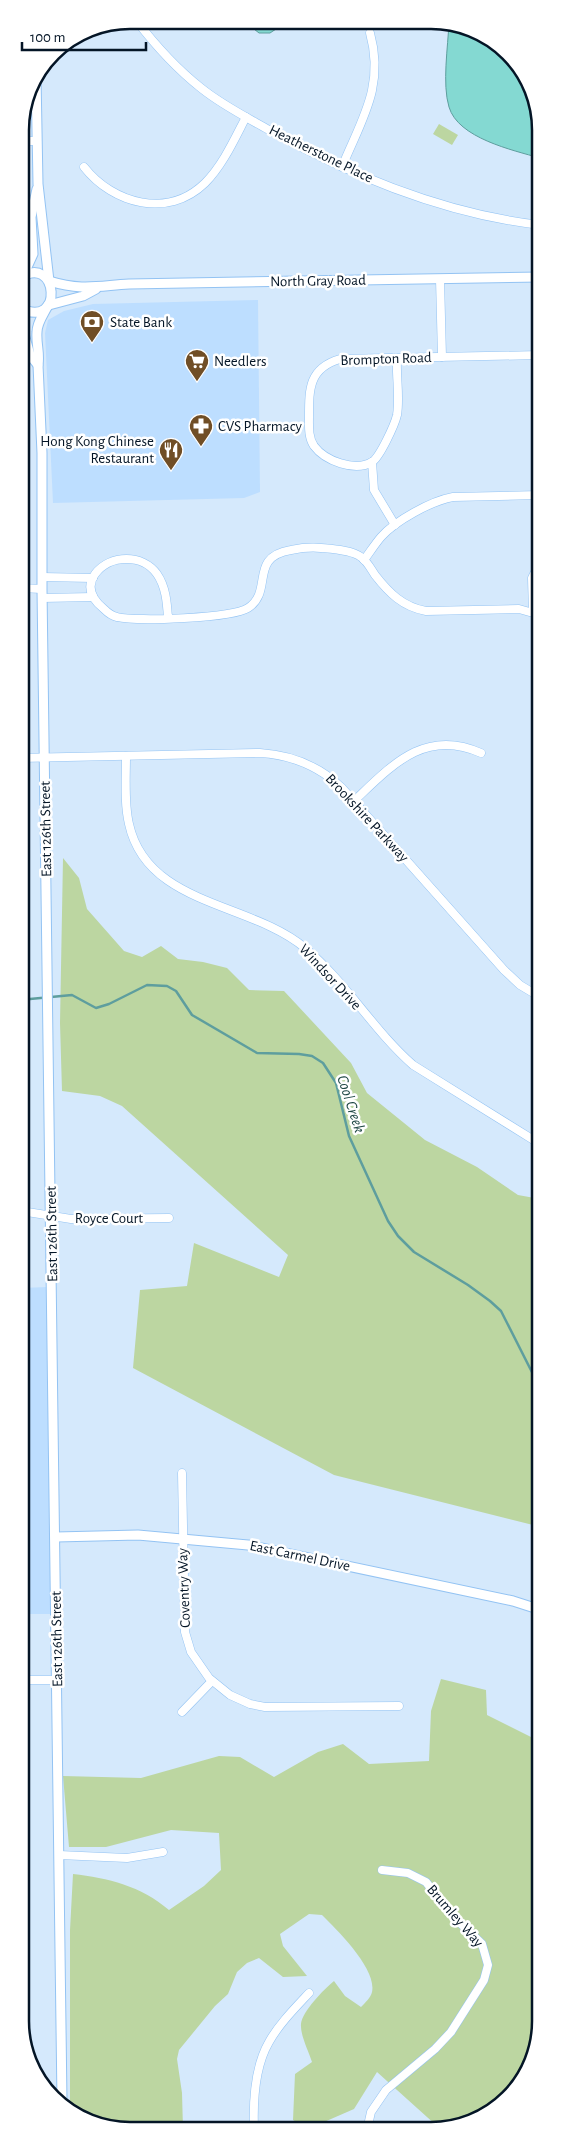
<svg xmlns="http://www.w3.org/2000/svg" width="561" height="2151" viewBox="0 0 561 2151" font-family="'Alegreya Sans',sans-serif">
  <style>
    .built { fill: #bddeff }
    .green { fill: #bcd6a1 }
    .water { fill: #84d9d2; stroke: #5e9e9e }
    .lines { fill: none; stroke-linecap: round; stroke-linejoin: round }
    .stream { stroke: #5e9e9e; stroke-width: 2.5 }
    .minor-casing { stroke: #93c3f3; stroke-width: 9 }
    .tertiary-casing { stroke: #93c3f3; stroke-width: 11 }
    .minor { stroke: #fff; stroke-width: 8 }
    .tertiary { stroke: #fff; stroke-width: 9 }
    .labels { text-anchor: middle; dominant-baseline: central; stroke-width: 5; stroke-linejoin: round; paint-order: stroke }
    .street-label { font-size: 15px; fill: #041526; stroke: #fff }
    .poi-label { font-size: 15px; fill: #041526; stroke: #fff; text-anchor: start }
    .water-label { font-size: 16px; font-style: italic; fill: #214946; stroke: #fff }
    .rim { fill: none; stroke: #041526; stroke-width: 2.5 }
  </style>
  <rect width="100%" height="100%" fill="#d5e9fc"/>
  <!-- built -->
  <g class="built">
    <path d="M258,300L260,492L244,498L53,503L45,333L48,320L64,311L93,304Z"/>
    <path d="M48,1287L51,1614H21V1288Z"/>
  </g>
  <!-- green -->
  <g class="green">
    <path d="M439,124L458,135L452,145L433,134Z"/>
    <path d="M63,858L79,878L87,909L124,951L142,957L161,946L178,959L203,962L227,968L249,990L284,991L351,1063L367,1093L425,1140L477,1167L518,1195L540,1199L541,1527L334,1475L133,1368L140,1290L187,1286L194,1243L279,1277L288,1255L122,1106L100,1096L62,1091L60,1023Z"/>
    <path d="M441,1679L486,1690L487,1715L541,1742V2028L514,2094L480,2120L446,2130H435L437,2126L377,2072L354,2109L308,2129L293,2120L295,2074L312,2062C309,2052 300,2035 301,2024C302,2012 324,1989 334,1981L345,1996L361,2007C365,2003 371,1997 372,1992C377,1969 338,1931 322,1915L309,1914L280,1934L283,1946L307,1976L283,1977L259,1958L247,1963L237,1972L228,1994L215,2006L179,2050L177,2059L182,2093L183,2129H108L70,2107V1930L73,1874C108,1878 141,1886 169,1910L204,1886L221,1870L219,1833L171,1830L106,1847H69L63,1776L141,1778L219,1756L240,1757L274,1777L318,1752L343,1744L369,1764L429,1761L431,1711Z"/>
  </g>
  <!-- water -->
  <g class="water">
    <path d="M244,21H288L270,33H259Z"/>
    <path d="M449,22H453L509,52L540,115V158C512,150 458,138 449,107C442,84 448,47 449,22Z"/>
  </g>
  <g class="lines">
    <!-- stream -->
    <path class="stream" d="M21,1004L30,999L72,995L96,1008L109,1004L147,985L167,986L176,991L192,1015L257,1053L299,1054L312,1056L323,1063L336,1083L349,1136L388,1221L398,1236L414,1252L468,1285L490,1301L501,1311L541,1390"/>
    <!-- minor casing -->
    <g class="minor-casing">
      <g id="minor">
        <path d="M136,20C155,45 177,69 201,88C222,105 246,117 269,130C352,176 445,214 540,225"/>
        <path d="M20,141H37"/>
        <path d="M84,167C113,204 168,219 205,183C223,165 235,138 246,117"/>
        <path d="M342,167C361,120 385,87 370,33"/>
        <path d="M440,279L442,357"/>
        <path d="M397,358C396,377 400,397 397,415C395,424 380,457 372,462C355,472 325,461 314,446C308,437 309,426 309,416C309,389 309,368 340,359L540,355"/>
        <path d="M372,462L374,490L395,525"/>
        <path d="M364,560C370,552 375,544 381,537C395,521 431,501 453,497L540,495"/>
        <path d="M42,577L93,578"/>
        <path d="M20,588L42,589"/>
        <path d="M42,598L93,597"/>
        <path d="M533,612L532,578L540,562"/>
        <path d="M168,618C167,603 166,587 157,574C143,554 110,554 95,574C85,588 93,600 104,609C108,613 112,616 117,617C136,622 233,618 248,608C274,591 248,557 291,550C301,548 311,547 321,548C332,549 352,550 361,557C367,561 371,569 375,575C389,593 403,607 426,611L519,609L540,615"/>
        <path d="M126,756C126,778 124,803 129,824C147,906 251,902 305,948C346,982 373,1030 413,1065L540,1144"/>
        <path d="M20,758L260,753C293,755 319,766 342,788L504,970L520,985L540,997"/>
        <path d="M354,801C392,765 425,728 481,753"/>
        <path d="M21,1211L71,1219L169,1218"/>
        <path d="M182,1473L185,1632L191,1652L209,1678L230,1695L250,1704L265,1707L399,1706"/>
        <path d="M21,1680H57"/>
        <path d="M182,1712L212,1681"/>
        <path d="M59,1855L127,1858L163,1852"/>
        <path d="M254,2129C253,2102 255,2066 269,2042C279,2024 295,2008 309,1993"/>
        <path d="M367,2130L371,2112L386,2090L435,2049L451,2032L484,1980L488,1965L482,1944L452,1915L426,1882L408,1873L382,1870"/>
      </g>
    </g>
    <!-- tertiary casing -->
    <g class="tertiary-casing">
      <g id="tertiary">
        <path d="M36,76L38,184L49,281"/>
        <path d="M23,276L33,254L31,217L37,189"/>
        <path d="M49,281C82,291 97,286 129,284L540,277"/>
        <path d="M48,305C44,314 37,322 37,332C36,344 40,353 38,365L42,453V589L62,2102"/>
        <path d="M49,305L83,296L96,289"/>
        <path d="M20,308C65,331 58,252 20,278"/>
        <path d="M20,320L30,355L38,365"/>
        <path d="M56,1537L138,1535L248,1545L513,1601L541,1610"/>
      </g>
    </g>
    <!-- minor -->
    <use href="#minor" class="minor"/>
    <!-- tertiary -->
    <use href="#tertiary" class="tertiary"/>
  </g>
  <!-- icons -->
  <defs>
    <g id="bank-pin" transform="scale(1.25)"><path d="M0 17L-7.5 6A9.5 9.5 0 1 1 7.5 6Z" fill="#704e26" stroke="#fff"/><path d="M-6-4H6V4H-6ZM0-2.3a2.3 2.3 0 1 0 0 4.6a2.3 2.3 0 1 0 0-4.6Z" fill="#fff"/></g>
    <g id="supermarket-pin" transform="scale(1.25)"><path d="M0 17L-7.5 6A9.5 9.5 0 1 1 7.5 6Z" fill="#704e26" stroke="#fff"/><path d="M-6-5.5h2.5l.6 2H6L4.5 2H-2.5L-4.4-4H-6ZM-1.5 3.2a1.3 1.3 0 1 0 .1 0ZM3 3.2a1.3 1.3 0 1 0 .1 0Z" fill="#fff"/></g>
    <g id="pharmacy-pin" transform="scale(1.25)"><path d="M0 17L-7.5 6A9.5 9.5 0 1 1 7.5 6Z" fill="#704e26" stroke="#fff"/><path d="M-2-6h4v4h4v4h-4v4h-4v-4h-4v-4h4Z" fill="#fff"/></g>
    <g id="restaurant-pin" transform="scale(1.25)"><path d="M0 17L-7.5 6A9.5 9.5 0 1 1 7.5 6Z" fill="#704e26" stroke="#fff"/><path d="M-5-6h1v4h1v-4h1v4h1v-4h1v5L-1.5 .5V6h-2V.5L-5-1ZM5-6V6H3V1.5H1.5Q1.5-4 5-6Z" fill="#fff"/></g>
  </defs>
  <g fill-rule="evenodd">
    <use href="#bank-pin" x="92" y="322"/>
    <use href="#supermarket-pin" x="197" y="361"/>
    <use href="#pharmacy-pin" x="201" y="426"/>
    <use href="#restaurant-pin" x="171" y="450"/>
  </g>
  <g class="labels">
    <!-- street labels -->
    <g class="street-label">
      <text transform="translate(321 154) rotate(26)">Heatherstone Place</text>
      <text transform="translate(318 281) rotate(-1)">North Gray Road</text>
      <text transform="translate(386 359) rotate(-2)">Brompton Road</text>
      <text transform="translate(367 818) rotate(47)">Brookshire Parkway</text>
      <text transform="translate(46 829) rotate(-91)">East 126th Street</text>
      <text transform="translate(330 977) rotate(47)">Windsor Drive</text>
      <text x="109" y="1218">Royce Court</text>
      <text transform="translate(52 1234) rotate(-91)">East 126th Street</text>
      <text transform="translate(300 1556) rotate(12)">East Carmel Drive</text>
      <text transform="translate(184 1588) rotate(-92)">Coventry Way</text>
      <text transform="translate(57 1639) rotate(-91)">East 126th Street</text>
      <text transform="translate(455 1916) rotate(49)">Brumley Way</text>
    </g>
    <!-- poi labels -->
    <g class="poi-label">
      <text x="110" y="322">State Bank</text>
      <text x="214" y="361">Needlers</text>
      <text x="218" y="426">CVS Pharmacy</text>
      <text x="154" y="441" text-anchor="end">Hong Kong Chinese<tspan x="154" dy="17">Restaurant</tspan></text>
    </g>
    <!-- water labels -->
    <g class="water-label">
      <text transform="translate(351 1104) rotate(72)">Cool Creek</text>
    </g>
  </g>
  <!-- crop -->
  <path d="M0 0H561V2151H0ZM130 29H431A101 101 0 0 1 532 130V2021A101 101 0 0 1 431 2122H130A101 101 0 0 1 29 2021V130A101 101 0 0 1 130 29Z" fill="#fff" fill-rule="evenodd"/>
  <path class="rim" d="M130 29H431A101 101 0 0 1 532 130V2021A101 101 0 0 1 431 2122H130A101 101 0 0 1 29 2021V130A101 101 0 0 1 130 29Z"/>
  <!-- scale -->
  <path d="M22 42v8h124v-8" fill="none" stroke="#041526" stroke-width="2.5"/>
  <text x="30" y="42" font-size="15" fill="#041526" stroke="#ffffff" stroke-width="4" paint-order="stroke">100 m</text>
</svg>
